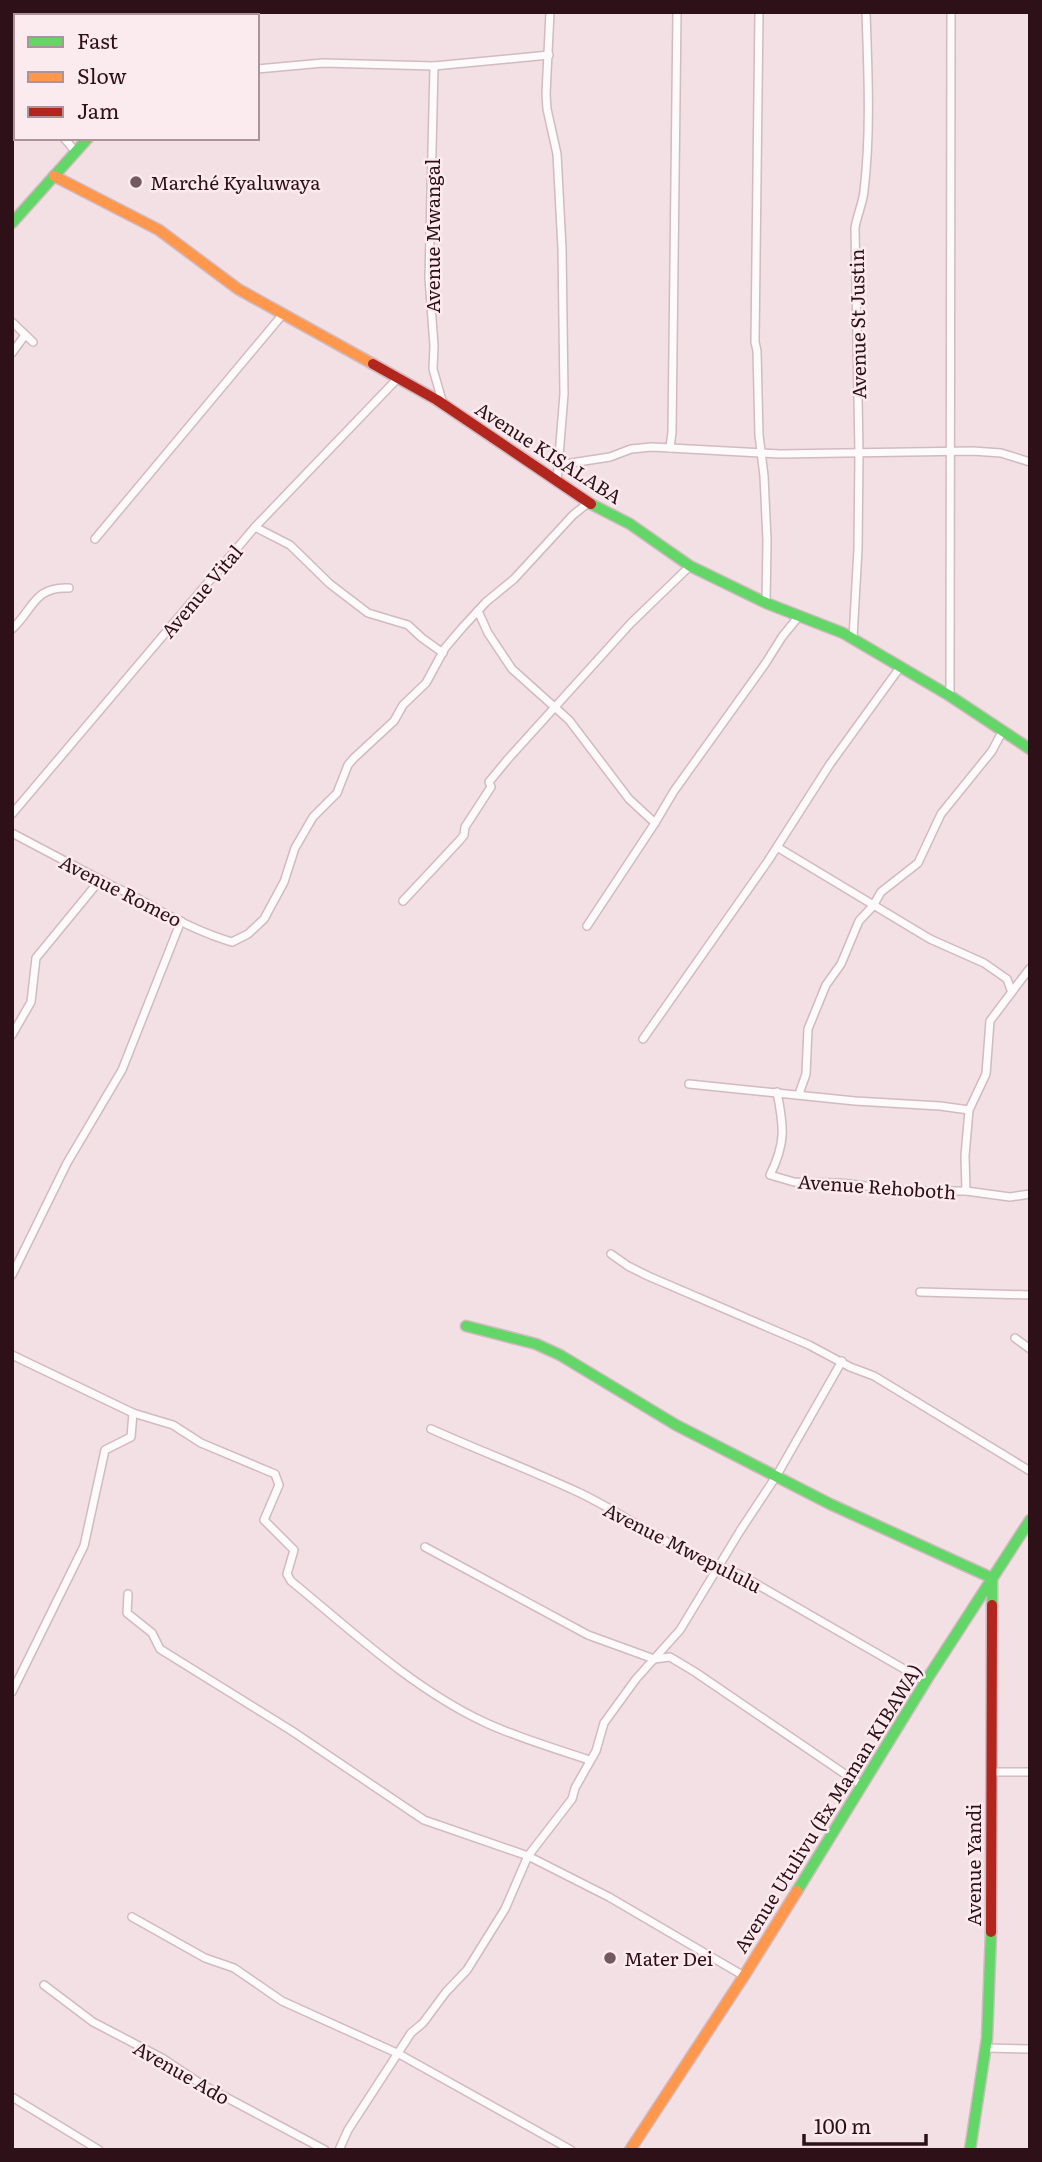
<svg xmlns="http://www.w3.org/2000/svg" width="1042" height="2162" viewBox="0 0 1042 2162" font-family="Literata,serif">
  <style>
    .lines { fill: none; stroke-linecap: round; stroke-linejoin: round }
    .street-casing { stroke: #d1bac0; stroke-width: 10 }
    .fast-casing { stroke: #d1bac0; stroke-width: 13 }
    .slow-casing { stroke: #d1bac0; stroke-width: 13 }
    .jam-casing { stroke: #d1bac0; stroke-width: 13 }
    .street { stroke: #fdfafb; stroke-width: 7 }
    .fast { stroke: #63d668; stroke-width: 10 }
    .slow { stroke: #ff974d; stroke-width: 10 }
    .jam { stroke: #b3261e; stroke-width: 10 }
    .poi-dot { fill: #735960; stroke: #fcebee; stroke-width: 2.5 }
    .labels { text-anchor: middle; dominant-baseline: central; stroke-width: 5; stroke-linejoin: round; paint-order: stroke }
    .poi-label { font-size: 19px; fill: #2e1019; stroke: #fcebee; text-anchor: start }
    .street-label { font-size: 19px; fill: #2e1019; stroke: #fcebee }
  </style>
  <rect width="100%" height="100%" fill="#f3e0e4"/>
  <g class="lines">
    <!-- street casing -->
    <g class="street-casing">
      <g id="street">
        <path d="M550,12L546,94L547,109L557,154L562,248L564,394L557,481"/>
        <path d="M759,12L755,342L757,351L759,435L764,476L767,540L766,603"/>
        <path d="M434,66L429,278L434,346L433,369L443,404"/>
        <path d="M257,69L323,63L434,66L549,55"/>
        <path d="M12,80L16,84"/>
        <path d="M64,138L75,151"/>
        <path d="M12,322L33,342"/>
        <path d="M12,353L25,335"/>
        <path d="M670,448L672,432L677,12"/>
        <path d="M558,465L610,457L631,449L652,447L780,454L973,451L1001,453L1030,462"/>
        <path d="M255,527L290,545L330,584L368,613L408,625L422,638L443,653"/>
        <path d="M95,539L283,314"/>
        <path d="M478,611L488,633L512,669L569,720L629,799L655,823"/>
        <path d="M12,629C33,610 34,586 69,588"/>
        <path d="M853,638L858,549L859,453L855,228C857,215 863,203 864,191C871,132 868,72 866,12"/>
        <path d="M950,696L951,12"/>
        <path d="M12,814L255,527L399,377"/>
        <path d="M12,833L116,888C131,893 141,901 155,908C180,922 205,934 232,942L248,934L264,919L284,882L295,848L313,817L337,793L348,765L354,758L394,721L403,705L426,683L445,648L462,628L486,602L514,579L573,515L588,503"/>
        <path d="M777,847L930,939L984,963L1007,979L1011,990"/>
        <path d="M403,901L460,840L464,835L465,827L491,787L489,782L508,759L631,623L690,566"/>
        <path d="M587,926L655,823L674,791L765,664L782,637L799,616"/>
        <path d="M12,1035L31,1002L36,958L100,880"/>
        <path d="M643,1039L768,861L830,764L901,666"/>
        <path d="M689,1084L855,1101L940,1106L969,1110"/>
        <path d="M777,1092C784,1127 786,1143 770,1175L794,1182L840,1183L909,1191H966L1010,1197L1030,1194"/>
        <path d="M799,1094L806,1074L808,1029L826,985L841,964L859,921L873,906L881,892L918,863L941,814L992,751L1002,732"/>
        <path d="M966,1191L965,1156L969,1110L986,1074L990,1021L1030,968"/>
        <path d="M611,1254L628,1266L648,1276L809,1345L850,1367L874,1376L1030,1471"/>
        <path d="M12,1275L67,1163L122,1070L181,921"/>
        <path d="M920,1292L1030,1295"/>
        <path d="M1015,1338L1030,1349"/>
        <path d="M12,1355L133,1413L173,1425L201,1443L275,1474L279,1485L264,1520L294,1550L287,1574L291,1581C352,1631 412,1688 484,1722C518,1738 554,1748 589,1760"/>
        <path d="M431,1429C480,1451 531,1470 580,1493C634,1519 681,1557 739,1574L925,1681"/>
        <path d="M425,1547L588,1635L654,1659L670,1657L695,1672L861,1785"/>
        <path d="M128,1594L127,1613L152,1633L160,1649L292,1731L424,1820L528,1856L609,1897L744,1976"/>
        <path d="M12,1692L84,1546L105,1450L131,1437L133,1413"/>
        <path d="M991,1772H1030"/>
        <path d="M132,1917L205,1958L234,1968L282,2001L399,2054L571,2150"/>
        <path d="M44,1985L93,2022L162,2058L201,2084L325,2150"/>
        <path d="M985,2048L1030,2049"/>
        <path d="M12,2097L99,2150"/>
        <path d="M339,2150L348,2130L411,2033L423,2023L446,1992L467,1970L505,1909L528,1856L572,1799L575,1788L596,1751L604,1723L636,1679L680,1630L740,1531L777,1475L842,1361"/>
      </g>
    </g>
    <!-- fast casing -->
    <g class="fast-casing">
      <g id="fast">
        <path d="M207,16L210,12"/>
        <path d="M12,223L88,138"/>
        <path d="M591,504L630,524L690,566L766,603L843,633L950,696L1030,749"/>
        <path d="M466,1326L536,1344L560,1355L676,1425L830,1504L992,1578V1605"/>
        <path d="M797,1891L929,1676L1030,1520"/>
        <path d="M970,2150L987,2038L991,1932"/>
      </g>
    </g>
    <!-- slow casing -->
    <g class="slow-casing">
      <g id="slow">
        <path d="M54,176L159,230L238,289L373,364"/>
        <path d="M630,2150L744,1976L797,1891"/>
      </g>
    </g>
    <!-- jam casing -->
    <g class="jam-casing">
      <g id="jam">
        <path d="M373,364L437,400L591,504"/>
        <path d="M991,1932L992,1605"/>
      </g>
    </g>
    <!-- street -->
    <use href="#street" class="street"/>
    <!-- fast -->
    <use href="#fast" class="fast"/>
    <!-- slow -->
    <use href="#slow" class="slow"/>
    <!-- jam -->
    <use href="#jam" class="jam"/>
  </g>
  <!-- markers -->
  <g class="poi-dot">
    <circle cx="136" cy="182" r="7"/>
    <circle cx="610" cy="1958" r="7"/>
  </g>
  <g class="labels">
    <!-- poi labels -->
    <g class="poi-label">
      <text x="150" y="182">Marché Kyaluwaya</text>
      <text x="624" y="1958">Mater Dei</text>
    </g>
    <!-- street labels -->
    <g class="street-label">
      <text transform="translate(432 236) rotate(-90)">Avenue Mwangal</text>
      <text transform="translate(857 324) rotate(-91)">Avenue St Justin</text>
      <text transform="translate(549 452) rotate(33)">Avenue KISALABA</text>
      <text transform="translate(201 591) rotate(-50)">Avenue Vital</text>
      <text transform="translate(121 890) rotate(27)">Avenue Romeo</text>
      <text transform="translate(877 1186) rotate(4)">Avenue Rehoboth</text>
      <text transform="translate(683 1547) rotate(27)">Avenue Mwepululu</text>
      <text transform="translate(827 1808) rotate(-58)">Avenue Utulivu (Ex Maman KIBAWA)</text>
      <text transform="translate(973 1865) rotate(-90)">Avenue Yandi</text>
      <text transform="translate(182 2072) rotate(30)">Avenue Ado</text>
    </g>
  </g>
  <!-- border -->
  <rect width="1042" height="2162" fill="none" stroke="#2e1019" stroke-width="28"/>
  <!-- legend -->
  <rect x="14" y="14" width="245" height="126" fill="#fcebee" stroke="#aa9399" stroke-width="2"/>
  <rect x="28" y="37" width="35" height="10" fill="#63d668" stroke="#aa9399" stroke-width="2"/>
  <text x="77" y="49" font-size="21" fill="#2e1019">Fast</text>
  <rect x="28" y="72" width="35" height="10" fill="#ff974d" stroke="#aa9399" stroke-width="2"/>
  <text x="77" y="84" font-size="21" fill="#2e1019">Slow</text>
  <rect x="28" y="107" width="35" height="10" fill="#b3261e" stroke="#aa9399" stroke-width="2"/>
  <text x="77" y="119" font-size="21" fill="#2e1019">Jam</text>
  <!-- scale -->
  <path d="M804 2134v10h122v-10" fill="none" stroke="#2e1019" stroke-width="3.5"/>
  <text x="814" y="2134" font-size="21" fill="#2e1019" stroke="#fcebee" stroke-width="5" paint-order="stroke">100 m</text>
</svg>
